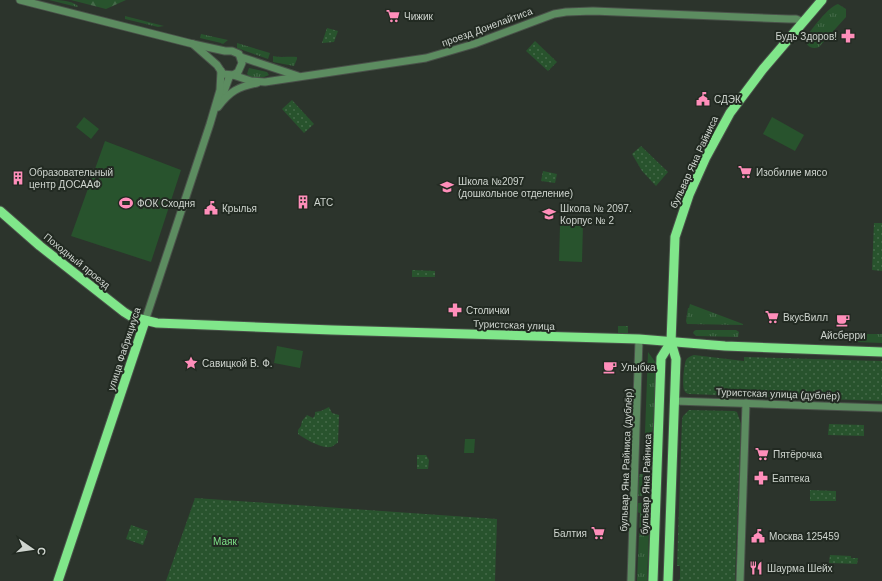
<svg xmlns="http://www.w3.org/2000/svg" width="882" height="581" viewBox="0 0 882 581" font-family="Helvetica,sans-serif">
  <style>
    .grass { fill: url(#grass-tufts) }
    .forest { fill: url(#forest-firs) }
    .park { fill: url(#park-dots) }
    .pitch { fill: #28532d }
    .lines { fill: none; stroke-linecap: round; stroke-linejoin: round }
    .minor-casing { stroke: #495149; stroke-width: 9 }
    .major-casing { stroke: #495149; stroke-width: 11 }
    .minor { stroke: #5c8c60; stroke-width: 7 }
    .major { stroke: #80e68a; stroke-width: 9 }
    .labels { text-anchor: middle; dominant-baseline: central; stroke-width: 4; stroke-linejoin: round; paint-order: stroke }
    .poi-label { font-size: 10px; fill: #cfd5cf; stroke: #222a22; text-anchor: start }
    .street-label { font-size: 10px; fill: #cfd5cf; stroke: #222a22 }
    .park-label { font-size: 10px; fill: #7fe489; stroke: #222a22 }
  </style>
  <defs>
    <pattern id="grass-tufts" width="24" height="20" patternUnits="userSpaceOnUse"><rect width="24" height="20" fill="#28532d"/><path d="M3 7l-1-3M5 7V3M7 7l1-3M15 17l-1-3M17 17v-4M19 17l1-3" fill="none" stroke="#466b4a"/></pattern>
    <pattern id="forest-firs" width="22" height="20" patternUnits="userSpaceOnUse"><rect width="22" height="20" fill="#28532d"/><path d="M5 1l3.5 6h-7zM16 11l3.5 6h-7z" fill="#466b4a"/></pattern>
    <pattern id="park-dots" width="8" height="8" patternUnits="userSpaceOnUse"><rect width="8" height="8" fill="#28532d"/><path d="M2 2h.1M6 6h.1" fill="none" stroke="#466b4a" stroke-width="1.8" stroke-linecap="round"/></pattern>
  </defs>
  <rect width="100%" height="100%" fill="#2c342c"/>
  <!-- grass -->
  <g class="grass">
    <path d="M49,0C58,0 71,0 78,6L77,7Z"/>
    <path d="M838,4L846,9V17L819,47C812,50 804,46 806,37C812,29 828,7 838,4Z"/>
    <path d="M125,16L164,26L158,27L125,19Z"/>
    <path d="M201,34L228,40L223,44L221,43L200,38Z"/>
    <path d="M237,43L270,53L268,59L237,48Z"/>
    <path d="M273,56C281,58 289,56 297,57V59L294,66L273,62Z"/>
    <path d="M249,68L267,72L269,75L264,77H250L247,74Z"/>
    <path d="M690,304L743,324V325L687,324L686,321L688,308H689Z"/>
    <rect x="618" y="326" width="10" height="7"/>
    <path d="M696,330H736L739,332L738,337L696,336L693,333L694,331Z"/>
    <path d="M855,334H882V343L856,342L854,341L853,336Z"/>
    <path d="M648,352L656,363L653,430C647,437 648,451 647,460H644Z"/>
    <path d="M639,474H643L642,496H637Z"/>
    <path d="M637,503H642L641,514L647,515L649,529L647,581H637L640,513L637,512Z"/>
  </g>
  <!-- forest -->
  <path class="forest" d="M71,0H126L106,9Z"/>
  <!-- park -->
  <g class="park">
    <path d="M327,28L338,31L334,42L322,43Z"/>
    <path d="M535,41L557,62L548,71L526,51Z"/>
    <path d="M292,100L314,124L304,133L282,109Z"/>
    <path d="M641,146L668,172L656,186L642,171L632,154Z"/>
    <path d="M543,171L557,174L555,183L541,181Z"/>
    <path d="M874,223H882V271L872,270Z"/>
    <path d="M412,270L435,271V277H412Z"/>
    <path d="M694,355L744,361V357L882,361V401L689,394C686,393 686,393 684,390C682,385 684,364 686,360C688,357 691,356 694,355Z"/>
    <path d="M329,407L332,413L339,415L338,443C336,443 335,445 333,446C325,451 305,439 298,434V430L301,426L302,421L307,415L313,418L315,415V412L321,411Z"/>
    <path d="M689,410L734,411L737,412L741,424L735,581H678L680,579V566H677L682,420L683,416Z"/>
    <path d="M829,424L864,425V436L828,435Z"/>
    <path d="M417,455H426L429,460L428,469H417Z"/>
    <path d="M810,490L836,491V501H810Z"/>
    <path d="M195,498L497,519L495,581H166Z"/>
    <path d="M131,525L148,531L143,545L126,539Z"/>
    <path d="M830,555L851,556V558H858L857,564L829,563Z"/>
  </g>
  <!-- pitch -->
  <g class="pitch">
    <path d="M84,117L99,129L91,139L76,127Z"/>
    <path d="M772,117L804,135L795,151L763,134Z"/>
    <path d="M105,141L181,170L151,262L71,236Z"/>
    <path d="M560,225H583L582,262L559,261Z"/>
    <path d="M277,346L303,351L300,368L274,363Z"/>
    <path d="M465,439H475L474,453H464Z"/>
  </g>
  <g class="lines">
    <!-- minor casing -->
    <g class="minor-casing">
      <g id="minor">
        <path d="M20,0L193,44L225,51H232L239,54L242,63L238,72L233,75"/>
        <path d="M193,44L217,65L223,74L233,75L251,81L265,82L426,58L474,44L554,14L566,12L593,11L789,19H796L803,22"/>
        <path d="M241,57L298,76"/>
        <path d="M221,100L230,75"/>
        <path d="M218,107C230,91 238,87 257,83"/>
        <path d="M145,321L210,124L220,90L221,71"/>
        <path d="M674,401L882,408"/>
        <path d="M631,581L639,339"/>
        <path d="M740,581L746,403"/>
      </g>
    </g>
    <!-- major casing -->
    <g class="major-casing">
      <g id="major">
        <path d="M0,211L40,246L124,312L132,317L157,323L332,330L639,339L725,346L882,352"/>
        <path d="M58,581L145,321"/>
        <path d="M653,581L661,358L671,342"/>
        <path d="M668,581L676,359L671,342L675,237L689,195L706,157L730,113L763,69L822,0"/>
      </g>
    </g>
    <!-- minor -->
    <use href="#minor" class="minor"/>
    <!-- major -->
    <use href="#major" class="major"/>
  </g>
  <!-- icons -->
  <defs>
    <g id="supermarket-bare" transform="scale(1.08)"><path d="M-6-5.5h2.5l.6 2H6L4.5 2H-2.5L-4.4-4H-6ZM-1.5 3.2a1.3 1.3 0 1 0 .1 0ZM3 3.2a1.3 1.3 0 1 0 .1 0Z" fill="#ff8eba" stroke="#222a22" stroke-width="2.5" paint-order="stroke"/></g>
    <g id="pharmacy-bare" transform="scale(1.08)"><path d="M-2-6h4v4h4v4h-4v4h-4v-4h-4v-4h4Z" fill="#ff8eba" stroke="#222a22" stroke-width="2.5" paint-order="stroke"/></g>
    <g id="civic-bare" transform="scale(1.08)"><path d="M-.6-6.5H3V-4.5H.6V-3L4-1V1h2V6H-6V1h2V-1L-.6-3ZM-1.2 2.5V6h2.4V2.5Z" fill="#ff8eba" stroke="#222a22" stroke-width="2.5" paint-order="stroke"/></g>
    <g id="building-bare" transform="scale(1.08)"><path d="M-4-6H4V6H1V3H-1V6H-4ZM-2.5-4.3h1.7v1.8h-1.7ZM.8-4.3h1.7v1.8H.8ZM-2.5-1h1.7V.8h-1.7ZM.8-1h1.7V.8H.8Z" fill="#ff8eba" stroke="#222a22" stroke-width="2.5" paint-order="stroke"/></g>
    <g id="school-bare" transform="scale(1.08)"><path d="M0-5L7-2L0 1L-7-2ZM-4 1L0 2.5L4 1V4Q0 6-4 4Z" fill="#ff8eba" stroke="#222a22" stroke-width="2.5" paint-order="stroke"/></g>
    <g id="stadium-bare" transform="scale(1.08)"><path d="M0-5a6.5 5 0 1 0 0 10a6.5 5 0 1 0 0-10ZM-3.5-1.8h7v3.6h-7Z" fill="#ff8eba" stroke="#222a22" stroke-width="2.5" paint-order="stroke"/></g>
    <g id="cafe-bare" transform="scale(1.08)"><path d="M-5.5-4.5H6V0H3Q3 3.5 0 3.5H-2.5Q-5.5 3.5-5.5 0ZM3-3.2v2h1.7v-2ZM-6 4.5H4V6H-6Z" fill="#ff8eba" stroke="#222a22" stroke-width="2.5" paint-order="stroke"/></g>
    <g id="sight-bare" transform="scale(1.08)"><path d="M0-6L1.8-2.2L6-1.7L2.9 1.2L3.7 5.4L0 3.3L-3.7 5.4L-2.9 1.2L-6-1.7L-1.8-2.2Z" fill="#ff8eba" stroke="#222a22" stroke-width="2.5" paint-order="stroke"/></g>
    <g id="restaurant-bare" transform="scale(1.08)"><path d="M-5-6h1v4h1v-4h1v4h1v-4h1v5L-1.5 .5V6h-2V.5L-5-1ZM5-6V6H3V1.5H1.5Q1.5-4 5-6Z" fill="#ff8eba" stroke="#222a22" stroke-width="2.5" paint-order="stroke"/></g>
  </defs>
  <g fill-rule="evenodd">
    <use href="#supermarket-bare" x="393" y="16"/>
    <use href="#pharmacy-bare" x="848" y="36"/>
    <use href="#civic-bare" x="703" y="99"/>
    <use href="#supermarket-bare" x="745" y="172"/>
    <use href="#building-bare" x="18" y="178"/>
    <use href="#school-bare" x="447" y="187"/>
    <use href="#building-bare" x="303" y="202"/>
    <use href="#stadium-bare" x="126" y="203"/>
    <use href="#civic-bare" x="211" y="208"/>
    <use href="#school-bare" x="549" y="214"/>
    <use href="#pharmacy-bare" x="455" y="310"/>
    <use href="#supermarket-bare" x="772" y="317"/>
    <use href="#cafe-bare" x="843" y="320"/>
    <use href="#sight-bare" x="191" y="363"/>
    <use href="#cafe-bare" x="610" y="367"/>
    <use href="#supermarket-bare" x="762" y="454"/>
    <use href="#pharmacy-bare" x="761" y="478"/>
    <use href="#supermarket-bare" x="598" y="533"/>
    <use href="#civic-bare" x="758" y="536"/>
    <use href="#restaurant-bare" x="756" y="568"/>
  </g>
  <g class="labels">
    <!-- poi labels -->
    <g class="poi-label">
      <text x="404" y="16">Чижик</text>
      <text x="837" y="36" text-anchor="end">Будь Здоров!</text>
      <text x="714" y="99">СДЭК</text>
      <text x="29" y="172">Образовательный<tspan x="29" dy="12">центр ДОСААФ</tspan></text>
      <text x="756" y="172">Изобилие мясо</text>
      <text x="458" y="181">Школа №2097<tspan x="458" dy="12">(дошкольное отделение)</tspan></text>
      <text x="314" y="202">АТС</text>
      <text x="137" y="203">ФОК Сходня</text>
      <text x="222" y="208">Крылья</text>
      <text x="560" y="208">Школа № 2097.<tspan x="560" dy="12">Корпус № 2</tspan></text>
      <text x="466" y="310">Столички</text>
      <text x="783" y="317">ВкусВилл</text>
      <text x="843" y="335" text-anchor="middle">Айсберри</text>
      <text x="202" y="363">Савицкой В. Ф.</text>
      <text x="621" y="367">Улыбка</text>
      <text x="773" y="454">Пятёрочка</text>
      <text x="772" y="478">Еаптека</text>
      <text x="587" y="533" text-anchor="end">Балтия</text>
      <text x="769" y="536">Москва 125459</text>
      <text x="767" y="568">Шаурма Шейх</text>
    </g>
    <!-- street labels -->
    <g class="street-label">
      <text transform="translate(487 27) rotate(-20)">проезд Донелайтиса</text>
      <text transform="translate(694 162) rotate(-65)">бульвар Яна Райниса</text>
      <text transform="translate(77 261) rotate(39)">Походный проезд</text>
      <text transform="translate(514 325) rotate(2)">Туристская улица</text>
      <text transform="translate(124 349) rotate(-72)">улица Фабрициуса</text>
      <text transform="translate(778 394) rotate(2)">Туристская улица (дублёр)</text>
      <text transform="translate(626 460) rotate(-88)">бульвар Яна Райниса (дублёр)</text>
      <text transform="translate(646 484) rotate(-88)">бульвар Яна Райниса</text>
    </g>
    <!-- park labels -->
    <g class="park-label">
      <text x="225" y="541">Маяк</text>
    </g>
  </g>
  <!-- north arrow -->
  <g transform="translate(32 549) rotate(103)" stroke="#222a22" stroke-width="3" paint-order="stroke">
  <path d="M0-3L7 15L0 10L-7 15Z" fill="#cfd5cf"/>
  <text y="-6" font-size="11" font-weight="bold" text-anchor="middle" fill="#cfd5cf">С</text>
  </g>
</svg>
